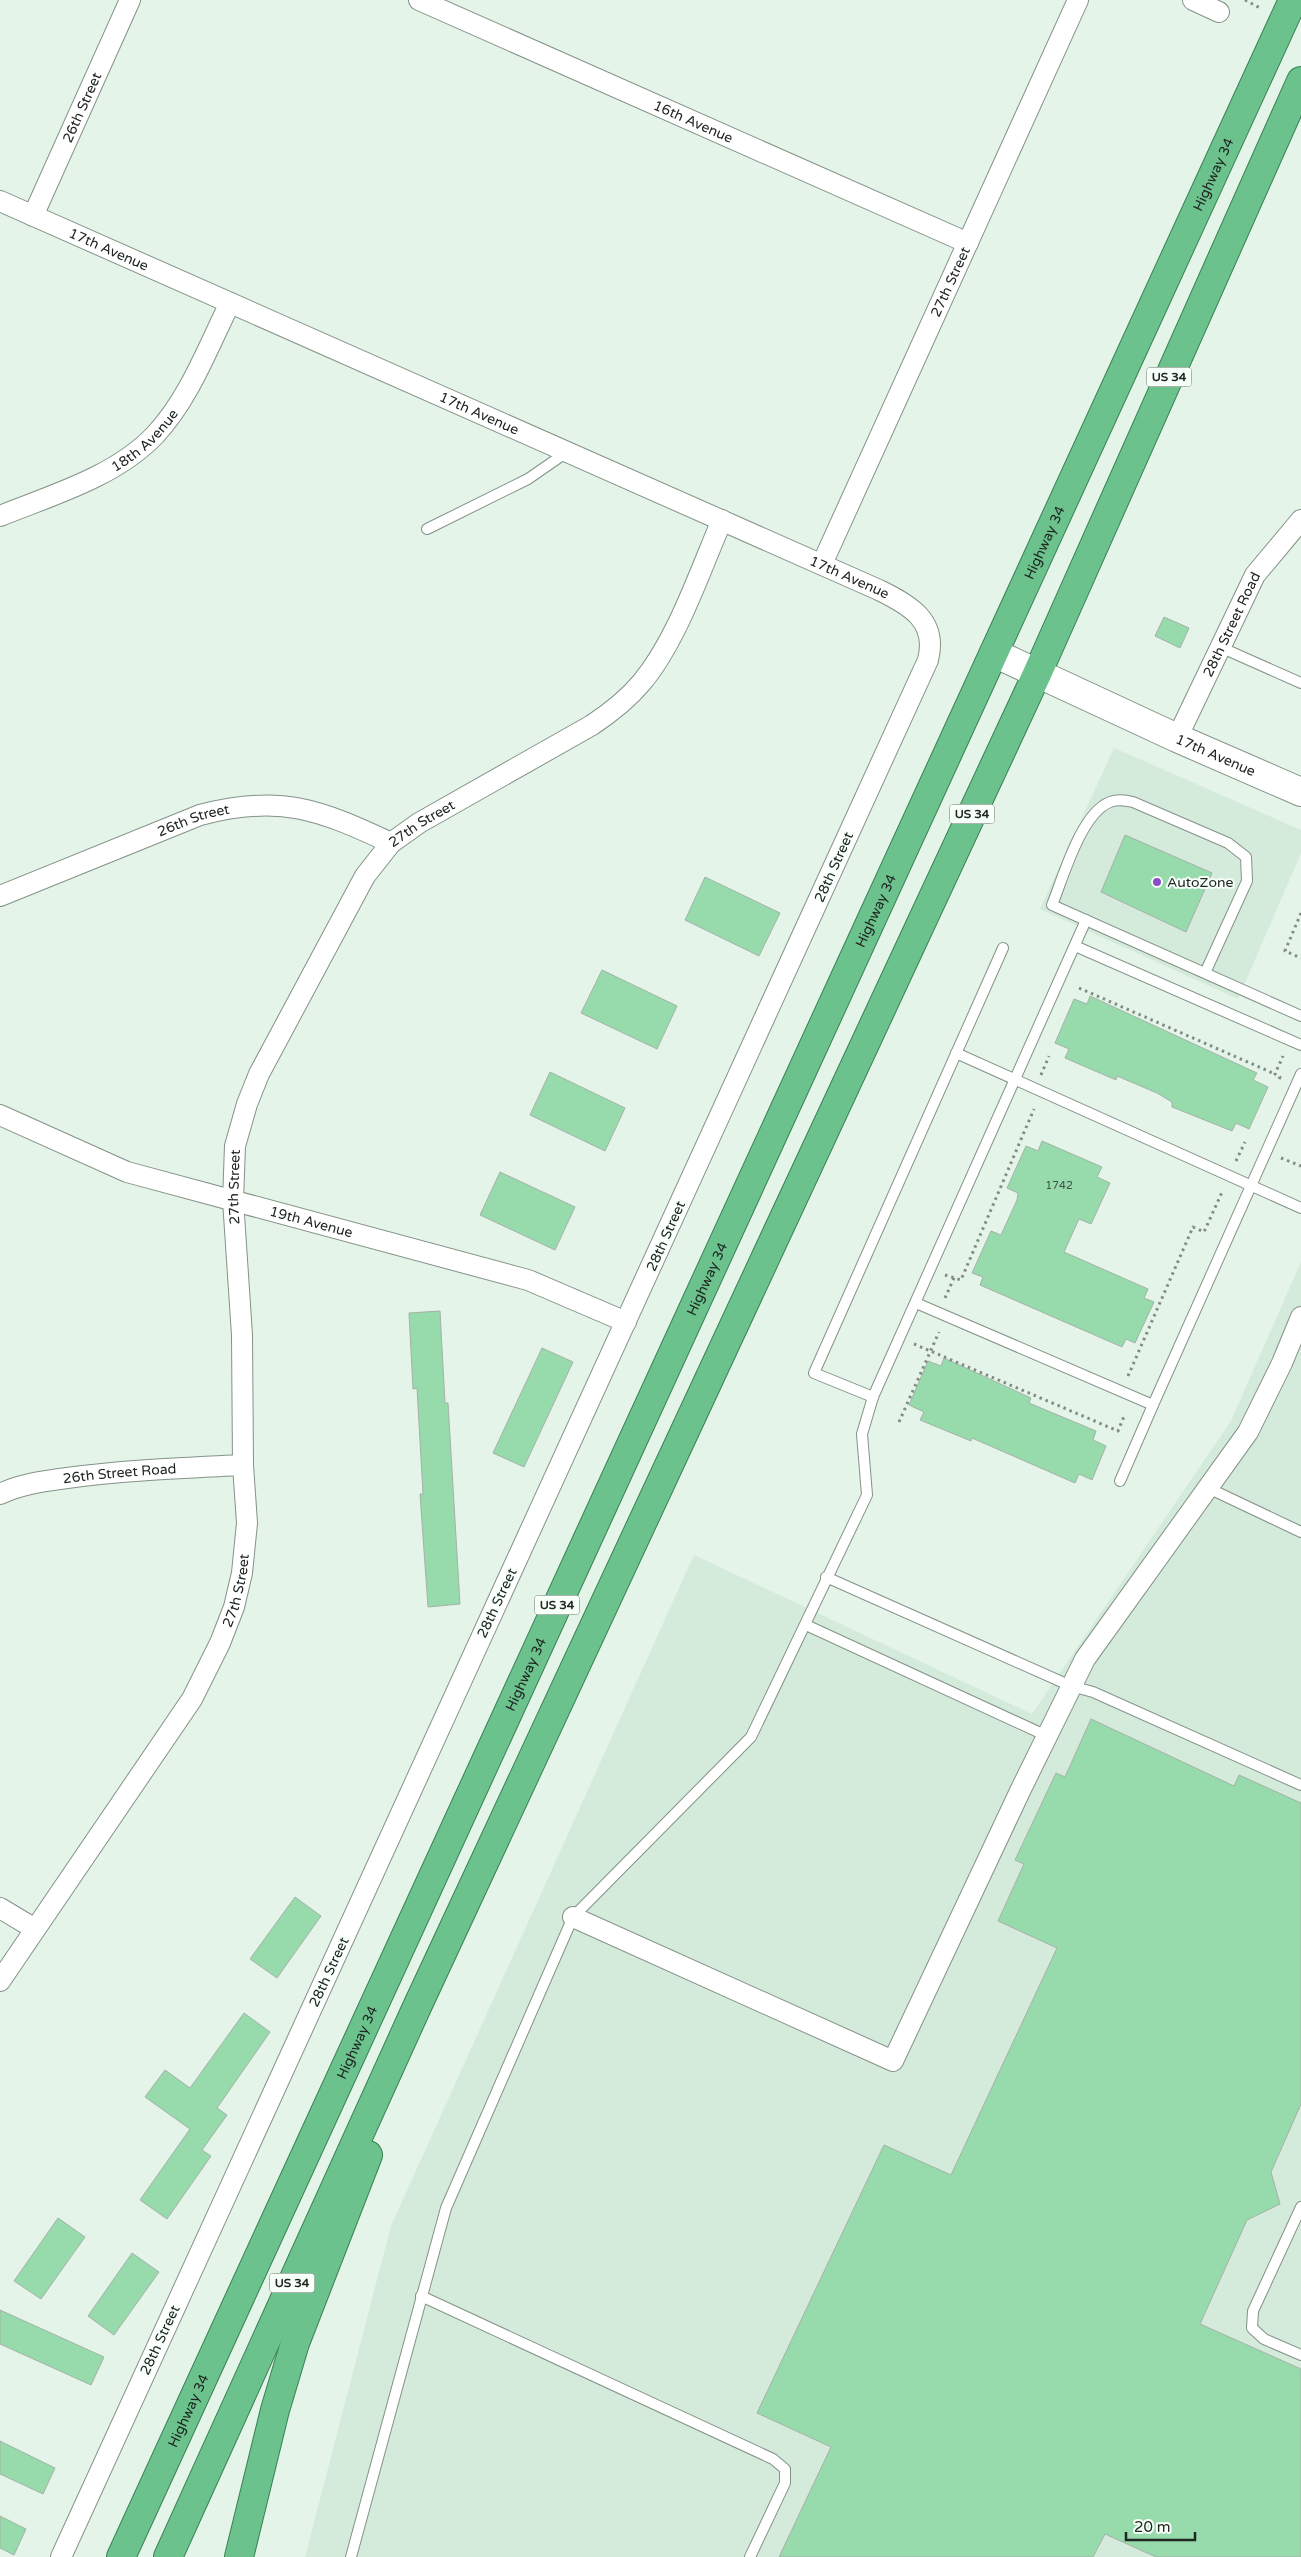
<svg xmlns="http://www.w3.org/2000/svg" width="1301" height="2557" viewBox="0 0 1301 2557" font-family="'Varela Round',sans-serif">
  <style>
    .built { fill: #d4eada }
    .building { fill: #97daab; stroke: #a4b2a8 }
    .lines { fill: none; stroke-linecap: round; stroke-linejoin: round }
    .service-casing { stroke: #849288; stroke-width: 12 }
    .minor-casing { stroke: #849288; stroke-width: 22 }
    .secondary-casing { stroke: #849288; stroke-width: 30 }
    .trunk-casing { stroke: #398155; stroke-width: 30 }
    .path { stroke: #818c84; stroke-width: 3; stroke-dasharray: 2.5 4; stroke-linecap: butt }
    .service { stroke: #fff; stroke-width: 10 }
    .minor { stroke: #fff; stroke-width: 20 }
    .secondary { stroke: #fff; stroke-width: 28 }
    .trunk { stroke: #6bc28c; stroke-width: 28 }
    .poi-dot { fill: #884ec4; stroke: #f6fff8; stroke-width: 2 }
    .labels { text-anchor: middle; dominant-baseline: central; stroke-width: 4; stroke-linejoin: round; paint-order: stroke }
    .number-label { font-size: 11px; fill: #3e5344 }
    .shield { fill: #f6fff8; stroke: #606762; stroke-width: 1 }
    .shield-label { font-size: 12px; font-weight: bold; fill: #202622 }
    .street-label { font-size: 14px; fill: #202622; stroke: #f6fff8 }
    .poi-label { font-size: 14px; fill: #202622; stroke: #f6fff8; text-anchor: start }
  </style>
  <rect width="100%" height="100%" fill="#e4f4e8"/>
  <!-- built -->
  <g class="built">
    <path d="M1114,748L1301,830V853L1238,999L1040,909Z"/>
    <path d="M1301,1262V2557H305L391,2226L694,1555L1032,1714L1231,1421Z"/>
  </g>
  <!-- building -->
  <g class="building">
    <path d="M1164,617L1189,628L1180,648L1155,636Z"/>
    <path d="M1125,835L1212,873L1186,932L1101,892Z"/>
    <path d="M705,877L780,913L759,956L685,920Z"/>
    <path d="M602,970L677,1006L657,1049L581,1013Z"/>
    <path d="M1090,996L1257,1073L1253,1080L1268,1087L1249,1129L1236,1123L1232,1131L1172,1107V1102L1157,1093L1117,1076L1116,1080L1065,1058L1069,1049L1055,1043L1074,999L1087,1004Z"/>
    <path d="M550,1072L625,1108L605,1151L530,1115Z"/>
    <path d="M1042,1141L1102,1167L1097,1177L1110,1183L1091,1224L1079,1219L1064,1252L1148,1289L1144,1298L1154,1302L1135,1343L1126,1339L1122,1347L980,1285L983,1277L972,1273L991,1231L1001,1235L1017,1200L1018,1193L1007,1188L1026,1146L1038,1151Z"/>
    <path d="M500,1172L575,1207L555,1250L480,1215Z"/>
    <path d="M440,1311L445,1403H448L460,1604L428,1607L420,1494H423L417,1388L413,1389L409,1313Z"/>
    <path d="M542,1348L573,1362L524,1467L493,1453Z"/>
    <path d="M944,1358L1031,1398L1029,1403L1096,1431L1093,1440L1106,1446L1092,1480L1079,1474L1075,1483L972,1438L971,1441L920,1420L924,1412L909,1405L928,1361L941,1366Z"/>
    <path d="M1091,1719L1234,1786L1239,1775L1301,1803V2104L1271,2172L1280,2204L1247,2220L1200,2324L1301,2369V2557H1156L1105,2534L1093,2557H779L831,2447L757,2413L884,2145L951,2175L1057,1948L998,1921L1024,1864L1015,1860L1056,1773L1065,1777Z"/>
    <path d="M295,1897L321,1916L277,1978L250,1959Z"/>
    <path d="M244,2013L270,2032L217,2108L227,2115L202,2150L211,2156L167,2219L140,2200L190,2129L145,2097L165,2070L190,2088Z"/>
    <path d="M58,2218L85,2237L41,2299L14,2281Z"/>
    <path d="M132,2253L159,2272L114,2335L88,2316Z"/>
    <path d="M0,2310L104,2357L91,2385L0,2344Z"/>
    <path d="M0,2441L55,2468L43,2494L0,2474Z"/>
    <path d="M0,2516L26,2529L14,2555L0,2548Z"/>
  </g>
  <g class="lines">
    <!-- service casing -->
    <g class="service-casing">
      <g id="service">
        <path d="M427,529L528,479L567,452"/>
        <path d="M1220,647L1301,683"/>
        <path d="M1075,946L1301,1045"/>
        <path d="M1205,973L1247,881L1246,857L1228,843L1133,802C1125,800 1118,799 1110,802C1081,813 1063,878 1052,905C1135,942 1218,979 1301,1016"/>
        <path d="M956,1053L1301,1208"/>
        <path d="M916,1303L1153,1405L1301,1074"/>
        <path d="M873,1397L814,1373L1003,948"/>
        <path d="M1120,1481L1153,1405"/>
        <path d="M1206,1487L1301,1532"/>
        <path d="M826,1577L1071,1686L1093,1692L1301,1785"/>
        <path d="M806,1625L1047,1736"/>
        <path d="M1301,2207L1253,2311L1252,2328L1264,2339L1301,2355"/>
        <path d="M421,2296L773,2459L785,2469V2483L750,2557"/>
        <path d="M351,2557L446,2208L573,1917L751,1737L867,1495L862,1434L873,1397L1086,920"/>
      </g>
    </g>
    <!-- minor casing -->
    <g class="minor-casing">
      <g id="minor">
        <path id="s1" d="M419,0L968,243"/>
        <path d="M1193,0L1219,12"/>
        <path id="s2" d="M0,201L879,590C910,605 938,621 928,660L61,2557"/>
        <path id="s3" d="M33,216L130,0"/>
        <path id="s4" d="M0,516C52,495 115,477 155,435C189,399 208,347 230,303"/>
        <path id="s5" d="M822,564L1078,0"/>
        <path id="s6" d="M1177,738L1255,575L1301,520"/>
        <path id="s7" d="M0,896L200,815C280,794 318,809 391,843"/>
        <path id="s8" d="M0,1115L127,1172L528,1280L626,1322"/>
        <path id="s9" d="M0,1494C21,1484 44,1481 67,1478C125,1470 184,1468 243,1465"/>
        <path d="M0,1908L35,1929"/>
        <path d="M573,1917L893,2061L1021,1789L1085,1659L1248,1432L1282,1363L1301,1317"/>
        <path id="s10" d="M0,1981L192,1699L220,1643L234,1607L242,1573L247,1523L243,1465L242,1335L233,1200L235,1146L247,1104L259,1074L365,876L391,843L419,823L592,725C610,713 628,699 642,682C677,640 700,571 722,520"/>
      </g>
    </g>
    <!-- secondary casing -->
    <g class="secondary-casing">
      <g id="secondary">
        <path id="s11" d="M994,653L1177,738L1301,792"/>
      </g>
    </g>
    <!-- trunk casing -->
    <g class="trunk-casing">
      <g id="trunk">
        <path id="s12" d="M121,2557L1293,0"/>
        <path d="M168,2557L416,2009L1037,674L1301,81"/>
        <path d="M239,2557L275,2410L295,2343L368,2155"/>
      </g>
    </g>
    <!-- path -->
    <g class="path">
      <path d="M1245,0L1262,9"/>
      <path d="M1301,913L1285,951L1301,958"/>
      <path d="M1079,988L1275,1074"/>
      <path d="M1041,1075L1049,1056"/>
      <path d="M1279,1079L1280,1077L1275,1074L1283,1056"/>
      <path d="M1281,1158L1301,1166"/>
      <path d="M1236,1161L1245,1142"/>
      <path d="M945,1275L961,1280L1034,1109"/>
      <path d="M945,1298L954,1278"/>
      <path d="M914,1344L1118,1431L1125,1414"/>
      <path d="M1128,1376L1193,1227L1204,1232L1223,1190"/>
      <path d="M899,1422L939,1332"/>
    </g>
    <!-- service -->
    <use href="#service" class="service"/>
    <!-- minor -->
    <use href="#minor" class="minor"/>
    <!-- secondary -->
    <use href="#secondary" class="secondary"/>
    <!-- trunk -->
    <use href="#trunk" class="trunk"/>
  </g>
  <!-- markers -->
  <circle class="poi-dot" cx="1157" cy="882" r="5"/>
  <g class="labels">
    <!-- number labels -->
    <g class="number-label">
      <text x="1059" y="1185">1742</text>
    </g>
    <!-- shield labels -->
    <g class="shield">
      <rect x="1146.5" y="367.5" width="45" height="19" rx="4"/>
      <rect x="949.5" y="804.5" width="45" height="19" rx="4"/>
      <rect x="534.5" y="1595.5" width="45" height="19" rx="4"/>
      <rect x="269.5" y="2273.5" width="45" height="19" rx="4"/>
    </g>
    <g class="shield-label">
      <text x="1169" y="377">US 34</text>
      <text x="972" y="814">US 34</text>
      <text x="557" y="1605">US 34</text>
      <text x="292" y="2283">US 34</text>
    </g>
    <!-- street labels -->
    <g class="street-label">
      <text stroke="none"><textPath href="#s3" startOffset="119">26th Street</textPath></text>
      <text stroke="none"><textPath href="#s1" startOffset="300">16th Avenue</textPath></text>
      <text stroke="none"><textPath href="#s12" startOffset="2621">Highway 34</textPath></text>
      <text stroke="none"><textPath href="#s2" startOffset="119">17th Avenue</textPath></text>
      <text stroke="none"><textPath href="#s5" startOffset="310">27th Street</textPath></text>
      <text stroke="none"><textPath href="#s2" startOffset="524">17th Avenue</textPath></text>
      <text stroke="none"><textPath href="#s4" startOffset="165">18th Avenue</textPath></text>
      <text stroke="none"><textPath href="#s12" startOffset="2216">Highway 34</textPath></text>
      <text stroke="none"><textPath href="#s2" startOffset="929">17th Avenue</textPath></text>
      <text stroke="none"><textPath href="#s6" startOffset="126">28th Street Road</textPath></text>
      <text stroke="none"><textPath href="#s11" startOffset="244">17th Avenue</textPath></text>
      <text stroke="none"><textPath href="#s7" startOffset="208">26th Street</textPath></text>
      <text stroke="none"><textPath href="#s10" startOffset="1284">27th Street</textPath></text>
      <text transform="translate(834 867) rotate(-66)">28th Street</text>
      <text stroke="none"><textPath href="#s12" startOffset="1811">Highway 34</textPath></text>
      <text stroke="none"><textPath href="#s10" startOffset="864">27th Street</textPath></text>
      <text stroke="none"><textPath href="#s8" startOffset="330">19th Avenue</textPath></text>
      <text transform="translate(666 1236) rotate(-66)">28th Street</text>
      <text stroke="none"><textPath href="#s12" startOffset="1406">Highway 34</textPath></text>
      <text stroke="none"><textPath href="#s9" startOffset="122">26th Street Road</textPath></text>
      <text stroke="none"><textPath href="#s10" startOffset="459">27th Street</textPath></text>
      <text transform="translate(497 1603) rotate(-65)">28th Street</text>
      <text stroke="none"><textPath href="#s12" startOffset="971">Highway 34</textPath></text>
      <text transform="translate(329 1972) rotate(-65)">28th Street</text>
      <text stroke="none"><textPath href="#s12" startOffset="566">Highway 34</textPath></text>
      <text transform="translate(160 2340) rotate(-65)">28th Street</text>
      <text stroke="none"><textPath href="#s12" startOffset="161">Highway 34</textPath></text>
    </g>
    <!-- poi labels -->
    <g class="poi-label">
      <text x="1167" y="882">AutoZone</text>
    </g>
  </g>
  <!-- scale -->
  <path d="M1126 2532v8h69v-8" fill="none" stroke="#202622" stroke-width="2.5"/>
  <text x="1134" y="2532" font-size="15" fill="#202622" stroke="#f6fff8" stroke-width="4" paint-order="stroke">20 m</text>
</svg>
